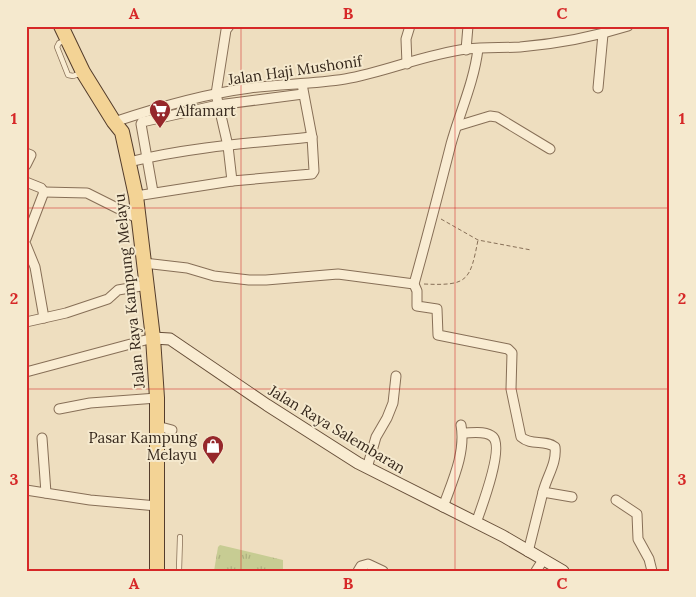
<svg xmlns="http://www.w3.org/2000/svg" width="696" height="597" viewBox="0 0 696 597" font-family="Lora,serif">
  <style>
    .grass { fill: url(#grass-tufts) }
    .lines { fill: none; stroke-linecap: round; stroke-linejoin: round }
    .lane-casing { stroke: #876f57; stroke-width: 6 }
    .street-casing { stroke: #876f57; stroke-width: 11 }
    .secondary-casing { stroke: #68503a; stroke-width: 13 }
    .primary-casing { stroke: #543d2c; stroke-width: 16 }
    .path { stroke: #876f57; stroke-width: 1; stroke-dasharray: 4 2.5; stroke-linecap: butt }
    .lane { stroke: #f9ecd2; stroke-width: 4.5 }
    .street { stroke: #f9ecd2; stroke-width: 9 }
    .secondary { stroke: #f9ecd2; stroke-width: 11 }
    .primary { stroke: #f3d395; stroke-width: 14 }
    .grid { fill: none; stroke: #d62828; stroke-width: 1; stroke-opacity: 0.55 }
    .labels { text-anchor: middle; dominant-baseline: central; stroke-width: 4; stroke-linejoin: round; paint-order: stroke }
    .street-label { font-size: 15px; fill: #36281c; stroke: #f5e9ce }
    .poi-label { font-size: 15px; fill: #36281c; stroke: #f5e9ce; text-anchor: start }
    .neatline { fill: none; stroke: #d62828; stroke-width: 2 }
    .grid-label { font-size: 16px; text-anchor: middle; font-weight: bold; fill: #d62828 }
  </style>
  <defs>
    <pattern id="grass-tufts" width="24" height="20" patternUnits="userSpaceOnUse" patternTransform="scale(1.25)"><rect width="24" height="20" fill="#c7cc93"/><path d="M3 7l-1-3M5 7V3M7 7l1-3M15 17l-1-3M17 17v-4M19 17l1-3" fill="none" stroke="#acaf7e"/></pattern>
  </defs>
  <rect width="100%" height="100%" fill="#eedebf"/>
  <!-- grass -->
  <path class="grass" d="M220,545L283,560V571H214L218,547Z"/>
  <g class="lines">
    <!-- lane casing -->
    <g class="lane-casing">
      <g id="lane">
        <path d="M66,40L59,43L57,47L68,75L73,76L82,73"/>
        <path d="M179,571L180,537"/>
      </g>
    </g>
    <!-- street casing -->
    <g class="street-casing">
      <g id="street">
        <path d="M229,26L226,30L216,94L228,146L232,181"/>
        <path d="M478,49C474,82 460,112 451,144C439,191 427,238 414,284L417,291V306L437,309L438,335L508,349L512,353L511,389L521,437C531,446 545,439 555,447C557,463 547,476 543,492"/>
        <path d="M466,50L468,26"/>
        <path d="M407,64L406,39L410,26"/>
        <path d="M598,88L603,34"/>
        <path d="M114,122C159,107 204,94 250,88C282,84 314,84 345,79C386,72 425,54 467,49C484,47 502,48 520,47C556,44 593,37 628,26"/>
        <path d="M457,126L490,116L497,117L550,149"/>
        <path d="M26,153L31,155L26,165"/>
        <path d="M129,162C189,147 251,143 312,137"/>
        <path d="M26,182L41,188L44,192L26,239"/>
        <path d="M44,192L87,193L139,219"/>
        <path d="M153,192L141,124L142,122L218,105L303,94"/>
        <path d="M136,196L232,181L312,174L314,171L312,137L302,84"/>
        <path d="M26,245L35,267L44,318"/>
        <path d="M144,263L187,268L214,276L249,280H266L338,274L414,284"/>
        <path d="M26,322L66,313L108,299L118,290L147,285"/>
        <path d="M26,372L153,338"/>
        <path d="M59,409L90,403L157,398"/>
        <path d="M157,426L172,430"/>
        <path d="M463,433C472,433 486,430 493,437C504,448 481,509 476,523"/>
        <path d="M42,438L46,493"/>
        <path d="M367,468L376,437L387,418L393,403L396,376"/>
        <path d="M26,490L90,500L157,506"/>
        <path d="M616,500L637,514L638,539L649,559L652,571"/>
        <path d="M443,507C452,482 466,453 461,425"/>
        <path d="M528,552L543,492L572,497"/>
        <path d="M358,571L361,566L368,564L383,571"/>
        <path d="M536,571L543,560"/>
      </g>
    </g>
    <!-- secondary casing -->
    <g class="secondary-casing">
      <path id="secondary" d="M153,338L170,339L267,405L358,463L503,536L563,571"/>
    </g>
    <!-- primary casing -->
    <g class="primary-casing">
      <path id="primary" d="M61,26L83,72L114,122L122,132L136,196L153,338L157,398V571"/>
    </g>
    <!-- path -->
    <g class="path">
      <path d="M441,219L478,240L531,250"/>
      <path d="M424,284C468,286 470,281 478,240"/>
    </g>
    <!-- lane -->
    <use href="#lane" class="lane"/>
    <!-- street -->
    <use href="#street" class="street"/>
    <!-- secondary -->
    <use href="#secondary" class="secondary"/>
    <!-- primary -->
    <use href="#primary" class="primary"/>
  </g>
  <!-- grid -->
  <path class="grid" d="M241,26V571M455,26V571M26,208H670M26,389H670"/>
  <!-- icons -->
  <defs>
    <g id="supermarket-pin" transform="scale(1.125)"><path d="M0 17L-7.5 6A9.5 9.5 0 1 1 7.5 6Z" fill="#96272b" stroke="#f5e9ce"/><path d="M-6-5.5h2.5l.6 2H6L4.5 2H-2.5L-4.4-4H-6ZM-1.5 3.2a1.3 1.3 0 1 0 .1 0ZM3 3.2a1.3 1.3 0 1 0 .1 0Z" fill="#fff"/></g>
    <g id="shop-pin" transform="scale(1.125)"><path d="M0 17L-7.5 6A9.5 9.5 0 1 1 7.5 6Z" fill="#96272b" stroke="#f5e9ce"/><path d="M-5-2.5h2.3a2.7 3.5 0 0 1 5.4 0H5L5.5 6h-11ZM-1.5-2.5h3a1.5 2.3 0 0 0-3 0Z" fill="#fff"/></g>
  </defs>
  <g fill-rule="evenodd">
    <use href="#supermarket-pin" x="160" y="110"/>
    <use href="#shop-pin" x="213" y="446"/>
  </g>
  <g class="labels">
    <!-- street labels -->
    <g class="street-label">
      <text transform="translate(295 70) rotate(-8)">Jalan Haji Mushonif</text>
      <text transform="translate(129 291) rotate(-96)">Jalan Raya Kampung Melayu</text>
      <text transform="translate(337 429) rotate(31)">Jalan Raya Salembaran</text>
    </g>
    <!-- poi labels -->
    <g class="poi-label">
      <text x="176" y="110">Alfamart</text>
      <text x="197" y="437" text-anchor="end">Pasar Kampung<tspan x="197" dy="17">Melayu</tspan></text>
    </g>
  </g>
  <!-- border -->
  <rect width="696" height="597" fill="none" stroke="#f5e9ce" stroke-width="55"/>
  <rect x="28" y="28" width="640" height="542" class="neatline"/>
  <g class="grid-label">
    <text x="134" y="19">A</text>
    <text x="348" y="19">B</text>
    <text x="562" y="19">C</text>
    <text x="14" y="124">1</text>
    <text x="682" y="124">1</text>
    <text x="14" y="304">2</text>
    <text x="682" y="304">2</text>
    <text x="14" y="485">3</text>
    <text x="682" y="485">3</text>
    <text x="134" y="589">A</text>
    <text x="348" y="589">B</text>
    <text x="562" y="589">C</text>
  </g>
</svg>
